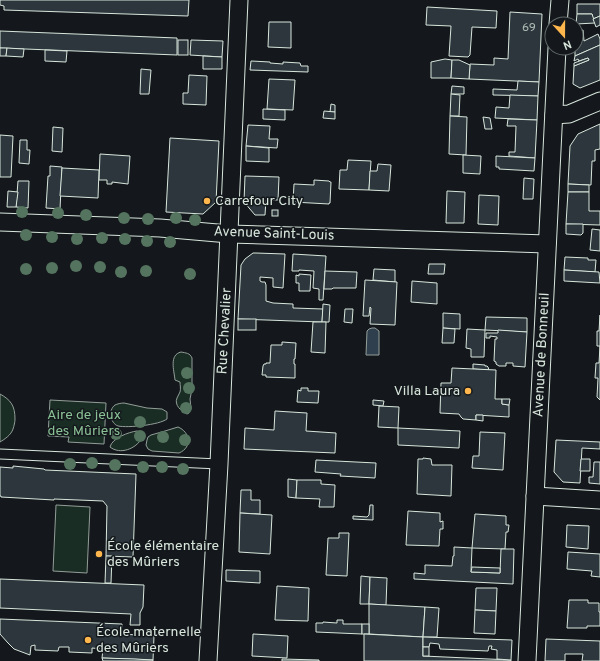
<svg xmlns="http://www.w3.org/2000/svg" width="600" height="661" viewBox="0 0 600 661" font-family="Overpass,sans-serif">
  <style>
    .green { fill: #1a2d24; stroke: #939e99 }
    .water { fill: #2f3f4d; stroke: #939e99 }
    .building { fill: #2c363c; stroke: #d8e6dc }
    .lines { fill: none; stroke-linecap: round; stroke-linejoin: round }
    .lane-casing { stroke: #d8e6dc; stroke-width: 11 }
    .street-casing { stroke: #d8e6dc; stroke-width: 19 }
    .lane { stroke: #14181c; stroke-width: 9 }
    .street { stroke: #14181c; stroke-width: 17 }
    .tree { fill: #55745f }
    .poi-dot { fill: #ffb74d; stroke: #14181c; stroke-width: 1.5 }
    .labels { text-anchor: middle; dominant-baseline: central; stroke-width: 3; stroke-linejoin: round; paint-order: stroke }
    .number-label { font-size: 12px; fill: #adbab4 }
    .poi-label { font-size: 14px; fill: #d8e6dc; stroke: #14181c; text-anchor: start }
    .street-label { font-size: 14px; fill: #d8e6dc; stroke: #14181c }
    .park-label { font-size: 14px; fill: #8ac095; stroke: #14181c }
  </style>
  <rect width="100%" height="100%" fill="#14181c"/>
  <!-- green -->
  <g class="green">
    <path d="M181,352C186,353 190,353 192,358V389L190,399L191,408L189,413L187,414C181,411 174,405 177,398C178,396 179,394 180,392C181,389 180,385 180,382L175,380C174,370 169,355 181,352Z"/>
    <path d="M0,394C11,400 15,406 15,419C15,422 14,426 13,429C11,435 5,439 0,442Z"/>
    <path d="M50,400L106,403L104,444L68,442L69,437L48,436Z"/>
    <path d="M124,403L147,408L162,409L167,412V419C159,425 128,428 118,426C110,423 108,410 115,405C117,404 121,403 124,403Z"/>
    <path d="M178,427C190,432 193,447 179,453L152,451L148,449L146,445L147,440L148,437L151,435L165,431Z"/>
    <path d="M137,431L141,433L142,438C136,449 120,455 110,447C112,438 129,432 137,431Z"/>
    <path d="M56,505L90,507L87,573L53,571Z"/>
  </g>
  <!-- water -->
  <path class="water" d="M372,328H375L379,331V355H366L367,331L369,329Z"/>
  <!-- building -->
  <g class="building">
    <path d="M0,0H189L188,16L4,10V6L0,5Z"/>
    <path d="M577,4H600V16L593,19L592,14H577Z"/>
    <path d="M427,7L497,11L496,28L472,27L470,55L468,57L449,56L451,26L426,25Z"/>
    <path d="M510,12L542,14L539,82L469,79L470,64L494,65V58L508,59Z"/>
    <path d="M577,14H592L595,23L576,24Z"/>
    <path d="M600,16V25L596,27L593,19Z"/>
    <path d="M269,22H291V48L268,47Z"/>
    <path d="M583,30L584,41L598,34L600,39V45L575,56V48H576V31Z"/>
    <path d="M0,31L177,38V55L0,48Z"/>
    <rect x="178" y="40" width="10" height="15"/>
    <path d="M191,40L223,41L222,57L190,55Z"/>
    <path d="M600,45V80L580,88L573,84L574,66L589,60L588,58L579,61L578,59L574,61L575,56Z"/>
    <path d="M0,48H7L6,56H0Z"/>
    <path d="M7,48L24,49L23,57L6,56Z"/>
    <path d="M45,50L67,51L66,62L45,61Z"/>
    <path d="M203,56L222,57V69H203Z"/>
    <path d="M588,58L589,60L574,66V63Z"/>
    <path d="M445,59L452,60L451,78H431V62Z"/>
    <path d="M452,60H459L470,65L469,79L451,78Z"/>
    <path d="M251,61L270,62V63L283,64V62L300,63L301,66H308V72L250,70Z"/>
    <path d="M141,69L151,70L149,94H140Z"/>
    <path d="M189,75L207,76L206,105L183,104V93H188Z"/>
    <path d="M269,79L295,80L293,110L267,109Z"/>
    <path d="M518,81L539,82L538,96L493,95V89L517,90Z"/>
    <path d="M452,86L464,87V94H451Z"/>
    <path d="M451,94L460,95L459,116H450Z"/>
    <path d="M510,95L538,96L537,120L495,118L496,107L509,108Z"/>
    <path d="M331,104L335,105V112H330Z"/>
    <path d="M263,109L285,110V120L263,119Z"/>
    <path d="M324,111L335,112V119L323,118Z"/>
    <path d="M450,116L467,117L466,155L449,154Z"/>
    <path d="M483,117L490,118L492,129H485Z"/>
    <path d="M508,119L537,120L535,158L509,156V152H515L516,126H507Z"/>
    <path d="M600,124V149L595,150V161H592L591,185L568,184L570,146L578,134Z"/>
    <path d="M248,125L270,126L269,139H278L277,148L246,146Z"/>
    <path d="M53,127L63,128L62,152L52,151Z"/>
    <path d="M0,135L13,136L11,177H0Z"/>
    <path d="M170,138L219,141L216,202L203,214L166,212Z"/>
    <path d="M20,140H27V150H30L29,164L19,163Z"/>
    <path d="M246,146L269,148V162L246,161Z"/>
    <path d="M100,154L130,156L128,184L112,182V184H107V180H99Z"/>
    <path d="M463,155L481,156L480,174L463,173Z"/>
    <path d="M496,156L535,158L534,171L499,169V167H496Z"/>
    <path d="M348,160L371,161L369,190L339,189L340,170H347Z"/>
    <path d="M378,164L391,165L389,191L369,190L370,171H377Z"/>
    <path d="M50,166L62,167L60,209L46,208L48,176H50Z"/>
    <path d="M62,168L99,170L98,198L60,196Z"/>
    <path d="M245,176L279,177L278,200H266L265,215H255L244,202Z"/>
    <path d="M524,178L534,179L533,199H523Z"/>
    <path d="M314,180L329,181L330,182H331L330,203H329V204L293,202L294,184L314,185Z"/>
    <path d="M18,181H29L28,208L16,207Z"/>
    <path d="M568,184L589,185V192H568Z"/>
    <path d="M8,191L18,192L16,207H7Z"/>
    <path d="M447,191L465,192L464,223H446Z"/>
    <path d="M568,192H589V211H600V225L566,224Z"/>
    <path d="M479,195L499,196L498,225L478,224Z"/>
    <rect x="272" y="210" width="6" height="6"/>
    <path d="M566,224H583V233L581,235L566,234Z"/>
    <path d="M592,229L600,230V251L590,250Z"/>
    <path d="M253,253H256L285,254L283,288L273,287V278L260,277V281L262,282H265L266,285V301L273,303L293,304V308L323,309L322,322L238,319L241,265L245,259Z"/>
    <path d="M293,254L326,256L323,300H319V289L313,288L314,271L299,270V271H292Z"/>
    <path d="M565,257L588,258V260H596L595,272L564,270Z"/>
    <path d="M429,264H445L444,274H428Z"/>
    <path d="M374,269L395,270V282L373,280Z"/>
    <path d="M564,270L599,272L600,283L564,281Z"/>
    <path d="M325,271L357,272L356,288H333L332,289H324Z"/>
    <path d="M299,274L311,275L310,291H299V283H296V275L299,276Z"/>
    <path d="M365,280L397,282L395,325L370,324L371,308L370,307L369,316H363Z"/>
    <path d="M412,281L437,283V304L411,302Z"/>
    <path d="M323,304L330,305L329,322H322Z"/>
    <path d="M345,309H353L352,323L344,322Z"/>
    <path d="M443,313L460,314V329L443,328Z"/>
    <path d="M600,315V400L597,397L598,378H595L596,363H599L600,346H597V331H599Z"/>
    <path d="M486,317L527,318V332L485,330Z"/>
    <rect x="238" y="319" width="18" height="11"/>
    <path d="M313,322H326L325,353L311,352Z"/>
    <path d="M443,328L455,329L454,343H442Z"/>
    <path d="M467,329L485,330L484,357H471V349L466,348Z"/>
    <path d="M498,330L527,332L525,367L513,366V363H506V366H499L496,364V362L494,361L495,339H497V337L490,336V338H486V333H498Z"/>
    <path d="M282,342L296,343L295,359H294V364H295V378L266,377V375H262L263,366L264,364H266V363H270L271,345H282Z"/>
    <path d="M473,364L485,365V366H487L488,367L489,370L473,369Z"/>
    <path d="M452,368L496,370L495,399H502V404L509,405V417L476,415V420L463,419L461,417L459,414L440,413L441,383H451Z"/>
    <path d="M301,388H308V391H319L318,403L297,402L298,390L301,391Z"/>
    <path d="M502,399H510L509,405L502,404Z"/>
    <path d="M373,400L384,401L383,406L373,405Z"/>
    <path d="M379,406L399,407L398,428L378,427Z"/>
    <path d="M275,411L307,413L306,431L336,433L335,453L244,449L245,428L274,430Z"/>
    <path d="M476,415H483V421L476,420Z"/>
    <path d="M398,428L460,431L459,448L398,445Z"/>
    <path d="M480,432L505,433L503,470L472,468L473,456H479Z"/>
    <path d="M556,440L600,442V449L582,448L580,483L563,482L554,472Z"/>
    <path d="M423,458L431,459L432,465H452L451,496L417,494L418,459H423Z"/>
    <path d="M581,459H590V471H580Z"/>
    <path d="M316,460L376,463L375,478L340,476L341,474L315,472Z"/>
    <path d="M594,462H600V484L589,483V477H593Z"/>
    <path d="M13,466L44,469L45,470L136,474L133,557L106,556L107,506L103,501L54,499V500L1,497V496H0V467L13,468Z"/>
    <path d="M288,479L297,480L296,498L288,497Z"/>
    <path d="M297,480H321V484L335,485L334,507H319L320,499L296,498Z"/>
    <path d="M241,490H251V500H260V514L240,513Z"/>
    <path d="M370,505H373V520L353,519V516L367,517L369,515Z"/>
    <path d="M408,511L440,513V522L443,521V529H440L439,546L406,545Z"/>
    <path d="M240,513L272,515L270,554L239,552Z"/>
    <path d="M475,514L506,516V525H509L508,532H506L505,549L472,548Z"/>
    <path d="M567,525L589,526L588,549L566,547Z"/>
    <path d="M339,533H349L347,576L326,575L328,538H339Z"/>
    <path d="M454,547L472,548L471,572L500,573L501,549H514L513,584L414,579V573L425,574V565L452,566L453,556H454Z"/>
    <path d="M568,552L600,554V577L591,576L592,571L567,569Z"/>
    <path d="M106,556H112L111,583H105Z"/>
    <path d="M472,567L500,568V573L471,572Z"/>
    <path d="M226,570L260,571V583L226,581Z"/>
    <path d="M361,576L370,577L369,604H360Z"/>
    <path d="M370,577L387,578L386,605L369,604Z"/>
    <path d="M0,579L144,585L143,607L140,613V625H130L131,614L0,608Z"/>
    <path d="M277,586L309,588L308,621L275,620Z"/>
    <path d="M476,588H497L496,611L475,610Z"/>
    <path d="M569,600H588V603H599V612H600V626H587V628H567Z"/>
    <path d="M369,604L425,607L423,637L369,634Z"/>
    <path d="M425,607L439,608L437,637H423Z"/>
    <path d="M475,610L496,611L495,634L474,633Z"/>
    <path d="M0,619L122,624L121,634L154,636L153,660L102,658L103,649L92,648V653L69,652V647H59L58,651L35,650V645L31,646L30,655L14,649L8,643L0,634Z"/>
    <path d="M337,620H343V624H362V634L316,632V623H323V622L337,623Z"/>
    <rect x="362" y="624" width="7" height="10"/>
    <path d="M253,634L288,636L287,658L252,656Z"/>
    <path d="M364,634L423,637V656L511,660V661H364Z"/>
    <path d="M423,637L512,640L511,660L497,659V650L491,649L492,646H489L488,651L440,649L439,644L430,643L429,647H423Z"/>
    <path d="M546,639L600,641V661H582L583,654H565V661H545Z"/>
    <rect x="423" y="647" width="6" height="9"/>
    <path d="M102,658L135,659L153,660V661H103Z"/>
    <path d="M282,659L319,660V661H282Z"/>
  </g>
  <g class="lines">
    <!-- lane casing -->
    <g class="lane-casing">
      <path id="lane" d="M0,454L219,464"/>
    </g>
    <!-- street casing -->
    <g class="street-casing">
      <g id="street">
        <path d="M558,24L560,0"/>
        <path d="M554,115L569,114L600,101"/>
        <path d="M0,222L160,228L229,234L547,244"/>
        <path d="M535,496L600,500"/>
        <path d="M208,661L219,464L239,0"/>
        <path d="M527,661L557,48"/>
      </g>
    </g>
    <!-- lane -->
    <use href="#lane" class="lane"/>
    <!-- street -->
    <use href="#street" class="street"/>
  </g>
  <!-- trees -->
  <g class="tree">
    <circle cx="22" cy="212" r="6"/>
    <circle cx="58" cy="213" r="6"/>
    <circle cx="86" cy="215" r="6"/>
    <circle cx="124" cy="218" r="6"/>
    <circle cx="176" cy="218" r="6"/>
    <circle cx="148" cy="219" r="6"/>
    <circle cx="195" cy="220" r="6"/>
    <circle cx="26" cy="235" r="6"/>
    <circle cx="52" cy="237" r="6"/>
    <circle cx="102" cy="238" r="6"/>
    <circle cx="77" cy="239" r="6"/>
    <circle cx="125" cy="239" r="6"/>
    <circle cx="147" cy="241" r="6"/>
    <circle cx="170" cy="242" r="6"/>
    <circle cx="76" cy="266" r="6"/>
    <circle cx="100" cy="267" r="6"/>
    <circle cx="52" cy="268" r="6"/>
    <circle cx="26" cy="269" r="6"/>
    <circle cx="146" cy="271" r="6"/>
    <circle cx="121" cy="272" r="6"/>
    <circle cx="190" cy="274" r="6"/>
    <circle cx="187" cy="373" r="6"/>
    <circle cx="189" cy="388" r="6"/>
    <circle cx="186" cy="408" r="6"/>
    <circle cx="140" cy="422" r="6"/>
    <circle cx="116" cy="434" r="6"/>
    <circle cx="140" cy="436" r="6"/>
    <circle cx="163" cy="437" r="6"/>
    <circle cx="185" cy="440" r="6"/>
    <circle cx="92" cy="463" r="6"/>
    <circle cx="70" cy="464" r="6"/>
    <circle cx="115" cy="465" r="6"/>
    <circle cx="143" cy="467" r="6"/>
    <circle cx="162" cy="467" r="6"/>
    <circle cx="183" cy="469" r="6"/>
  </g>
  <!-- markers -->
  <g class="poi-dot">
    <circle cx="207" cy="201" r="4"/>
    <circle cx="468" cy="391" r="4"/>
    <circle cx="99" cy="554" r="4"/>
    <circle cx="88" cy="640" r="4"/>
  </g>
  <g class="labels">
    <!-- number labels -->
    <g class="number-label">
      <text x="529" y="28">69</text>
    </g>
    <!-- poi labels -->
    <g class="poi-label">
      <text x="215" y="201">Carrefour City</text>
      <text x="460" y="391" text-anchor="end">Villa Laura</text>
      <text x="107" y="546">École élémentaire<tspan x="107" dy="16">des Mûriers</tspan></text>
      <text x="96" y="632">École maternelle<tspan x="96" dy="16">des Mûriers</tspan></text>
    </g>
    <!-- street labels -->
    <g class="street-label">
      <text transform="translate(274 234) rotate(2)">Avenue Saint-Louis</text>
      <text transform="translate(225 331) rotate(-87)">Rue Chevalier</text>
      <text transform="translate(542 355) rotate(-87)">Avenue de Bonneuil</text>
    </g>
    <!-- park labels -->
    <g class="park-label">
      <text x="84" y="415">Aire de jeux<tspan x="84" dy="16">des Mûriers</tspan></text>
    </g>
  </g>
  <!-- north arrow -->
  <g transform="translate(564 36) rotate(159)"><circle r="19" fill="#14181c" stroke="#626a69"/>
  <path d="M0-3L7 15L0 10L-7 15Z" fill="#ffb74d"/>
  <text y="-6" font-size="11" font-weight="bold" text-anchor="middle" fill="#d8e6dc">N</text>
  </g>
</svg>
